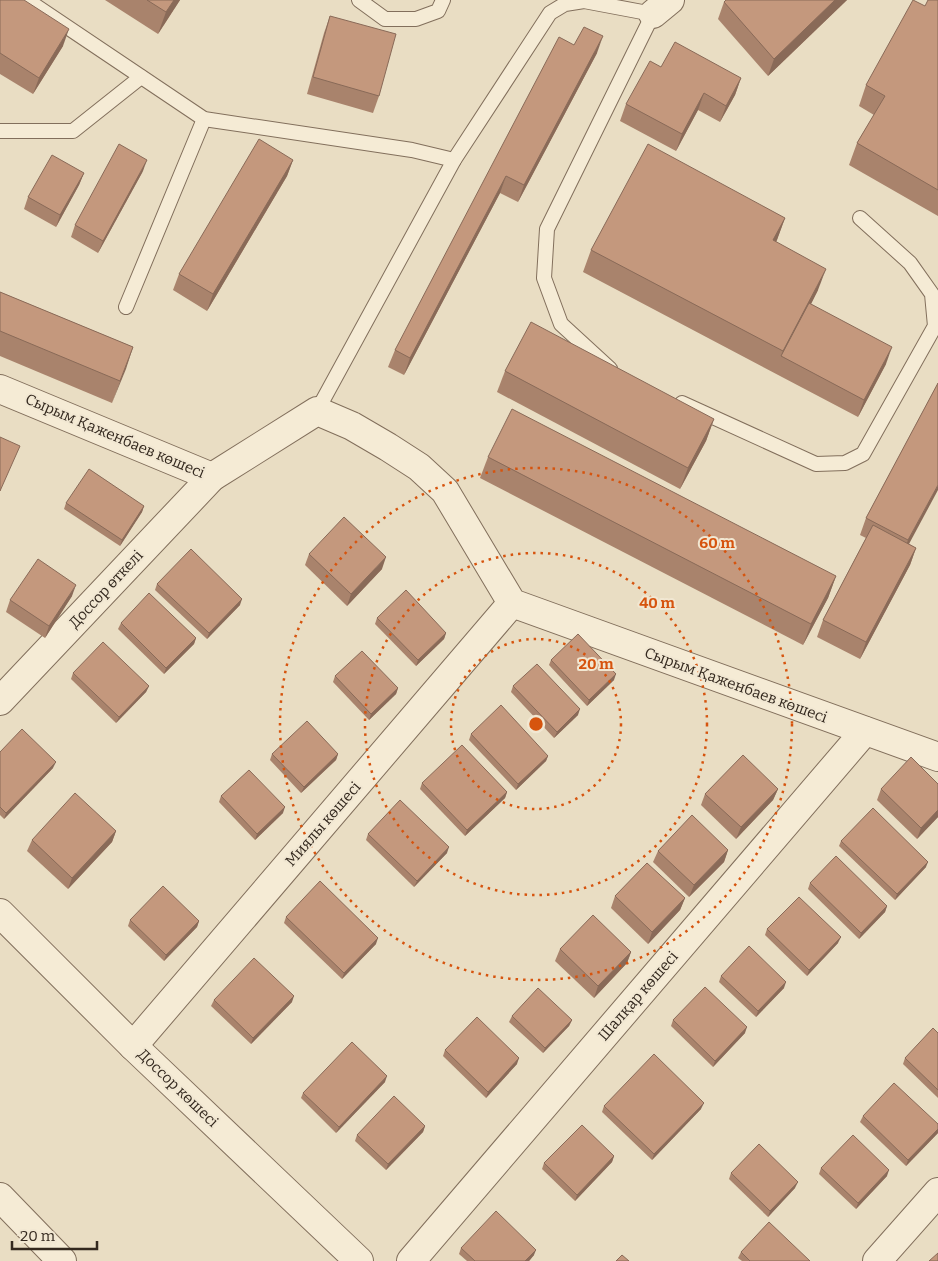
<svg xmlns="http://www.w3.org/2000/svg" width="938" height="1261" viewBox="0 0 938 1261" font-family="Bitter,serif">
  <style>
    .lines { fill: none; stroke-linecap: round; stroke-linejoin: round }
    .lane-casing { stroke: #826f5c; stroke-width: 16 }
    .street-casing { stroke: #826f5c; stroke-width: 30 }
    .lane { stroke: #f5ebd5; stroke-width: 14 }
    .street { stroke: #f5ebd5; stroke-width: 28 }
    .wall { fill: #a9836c }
    .shaded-wall { fill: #896a58 }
    .building { fill: #c4987d; stroke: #896a58 }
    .ring { fill: none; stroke: #d6540e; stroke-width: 2.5; stroke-dasharray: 2.5 5 }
    .labels { text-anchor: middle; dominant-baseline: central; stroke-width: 4; stroke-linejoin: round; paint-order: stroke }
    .street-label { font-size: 15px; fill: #33281e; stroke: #f1e7d2 }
    .centre { fill: #d6540e; stroke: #f1e7d2; stroke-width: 2.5 }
    .ring-label { font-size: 15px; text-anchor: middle; font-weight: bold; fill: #d6540e; stroke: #f1e7d2; stroke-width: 4; stroke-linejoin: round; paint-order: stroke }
  </style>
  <rect width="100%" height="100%" fill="#e9ddc3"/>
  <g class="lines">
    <!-- lane casing -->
    <g class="lane-casing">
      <g id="lane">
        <path d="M27,0L204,119L412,150L454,160"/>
        <path d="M359,0L385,19H416L438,11L443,0"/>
        <path d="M0,131H73L141,77"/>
        <path d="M126,307L204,119"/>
        <path d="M682,403L816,464L845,463L863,454L935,326L932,294L910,263L860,218"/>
        <path d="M317,411L454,160L550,13L565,4L584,1L653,14L547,229L544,278L561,324L610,369"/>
      </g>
    </g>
    <!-- street casing -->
    <g class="street-casing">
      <g id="street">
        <path d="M653,14L670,0"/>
        <path d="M0,389L212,477"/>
        <path d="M0,701L212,477L317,411L352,426L388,447L419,467L445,491L512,603L938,757"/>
        <path d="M0,913L133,1046L359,1261"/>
        <path d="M133,1046L512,603"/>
        <path d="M0,1197L62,1261"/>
        <path d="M411,1261L865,731"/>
        <path d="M877,1261L938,1192"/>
      </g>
    </g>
    <!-- lane -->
    <use href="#lane" class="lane"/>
    <!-- street -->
    <use href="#street" class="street"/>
  </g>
  <!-- wall -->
  <g class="wall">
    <path d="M0,0L63,46L33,94L0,74Z"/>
    <path d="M105,0H180L158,34Z"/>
    <path d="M726,0H847L768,76L718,19L724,2Z"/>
    <path d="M938,0V216L849,165L857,143L874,115L859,106L866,85L925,6Z"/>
    <path d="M330,16L379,96L373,113L307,94L324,33Z"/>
    <path d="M574,45L597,53L518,202L500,193L404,375L388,367L395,350Z"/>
    <path d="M661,67L741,78L735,95L720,122L698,110L676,151L620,121L626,104Z"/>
    <path d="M293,160L287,176L207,311L173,290L179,274Z"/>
    <path d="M143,171L98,253L71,237L75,225Z"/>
    <path d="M84,173L79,185L56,227L24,209L28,197Z"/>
    <path d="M785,218L776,242L818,290L811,304L886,364L858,417L583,272L591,250Z"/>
    <path d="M0,292L133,347L112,403L0,356Z"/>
    <path d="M505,371L714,419L706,441L680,489L497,392Z"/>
    <path d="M938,383L909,544L916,548L910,565L860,659L817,637L823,620L866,538L860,535L866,518Z"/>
    <path d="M488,457L836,576L828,598L803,645L480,478Z"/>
    <path d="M66,503L144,506L142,512L120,546L64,509Z"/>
    <path d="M309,554L382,569L347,606L305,565Z"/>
    <path d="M157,584L240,605L207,639L155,590Z"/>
    <path d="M72,596L45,638L6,612L10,600Z"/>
    <path d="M377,618L446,633L444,639L416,666L375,624Z"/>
    <path d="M121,623L196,638L194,644L164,674L118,629Z"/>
    <path d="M551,660L614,680L587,706L549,665Z"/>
    <path d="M73,673L149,686L146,692L116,723L71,679Z"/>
    <path d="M335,676L398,688L396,694L369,720L333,682Z"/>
    <path d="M513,686L578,715L554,738L511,692Z"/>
    <path d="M471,734L548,756L546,761L516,790L469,740Z"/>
    <path d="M0,752L53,768L4,819L0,815Z"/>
    <path d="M272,754H338L336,760L301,793L270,760Z"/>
    <path d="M422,783L507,792L505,798L465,836L420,789Z"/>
    <path d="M938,784V817L917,839L877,800L881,789Z"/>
    <path d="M778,789L773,800L736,839L701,805L705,794Z"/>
    <path d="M221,796L283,813L255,840L219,802Z"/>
    <path d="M116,831L112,842L68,889L27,851L32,840Z"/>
    <path d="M368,834L447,853L414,887L366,840Z"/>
    <path d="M841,841L926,867L895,900L839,846Z"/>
    <path d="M728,850L724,862L689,897L653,862L658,851Z"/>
    <path d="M810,883L887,906L885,912L859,939L808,889Z"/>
    <path d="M615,896L685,898L680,910L648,944L611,908Z"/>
    <path d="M286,917L376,944L342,979L284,923Z"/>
    <path d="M130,920L199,921L197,927L164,961L128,926Z"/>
    <path d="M767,929L838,943L807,976L765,935Z"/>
    <path d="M560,949L631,952L627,963L594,998L555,961Z"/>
    <path d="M721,976L784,988L756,1017L719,982Z"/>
    <path d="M214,1000L292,1002L251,1044L211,1006Z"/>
    <path d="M512,1016L572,1020L569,1026L543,1053L509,1022Z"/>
    <path d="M673,1020L745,1033L713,1067L671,1026Z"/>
    <path d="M938,1033V1098L903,1064L905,1058Z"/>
    <path d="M445,1050L517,1064L486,1098L443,1056Z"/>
    <path d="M385,1082L336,1133L301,1098L303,1093Z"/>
    <path d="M604,1106L701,1109L652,1160L602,1112Z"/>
    <path d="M863,1116L938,1124V1133L906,1166L860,1122Z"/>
    <path d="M425,1126L423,1132L386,1170L355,1141L357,1135Z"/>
    <path d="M614,1156L612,1162L575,1201L542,1169L544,1163Z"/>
    <path d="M821,1168L887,1176L856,1209L819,1174Z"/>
    <path d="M731,1173L795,1188L768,1217L729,1179Z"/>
    <path d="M461,1248L534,1255L529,1261H467L459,1254Z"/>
    <path d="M741,1252L810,1261H742L738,1258Z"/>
  </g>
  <!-- shaded-wall -->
  <g class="shaded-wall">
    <path d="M174,0H180L158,34L166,12Z"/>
    <path d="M835,0H847L768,76L774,59Z"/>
    <path d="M69,29L63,46L33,94L39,78Z"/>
    <path d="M603,36L597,53L518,202L524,185Z"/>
    <path d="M741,78L735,95L720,122L726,106Z"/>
    <path d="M704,93L698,110L676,151L682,134Z"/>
    <path d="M147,160L143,171L98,253L103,241Z"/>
    <path d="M293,160L287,176L207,311L213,294Z"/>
    <path d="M84,173L79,185L56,227L60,215Z"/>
    <path d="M506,176L500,193L404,375L410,358Z"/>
    <path d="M785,218L777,240L765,262L773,240Z"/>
    <path d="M826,269L818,290L784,357L781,356L783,351Z"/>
    <path d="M133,347L126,369L112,403L120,381Z"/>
    <path d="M892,347L886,364L858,417L864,400Z"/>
    <path d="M714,419L706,441L680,489L688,468Z"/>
    <path d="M938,485V490L902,557L908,540Z"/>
    <path d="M144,506L142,512L120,546L122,540Z"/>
    <path d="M916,548L910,565L860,659L866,642Z"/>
    <path d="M386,557L382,569L347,606L351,594Z"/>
    <path d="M836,576L828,598L803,645L811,624Z"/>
    <path d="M76,585L72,596L45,638L49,626Z"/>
    <path d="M242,599L240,605L207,639L209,633Z"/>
    <path d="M446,633L444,639L416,666L418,660Z"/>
    <path d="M196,638L194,644L164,674L166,668Z"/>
    <path d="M616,674L614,680L587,706L589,700Z"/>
    <path d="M149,686L146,692L116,723L119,717Z"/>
    <path d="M398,688L396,694L369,720L371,714Z"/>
    <path d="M580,709L578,715L554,738L557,732Z"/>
    <path d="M338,754L336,760L301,793L304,787Z"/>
    <path d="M548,756L546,761L516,790L518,784Z"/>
    <path d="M56,762L53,768L4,819L6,813Z"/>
    <path d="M778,789L773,800L736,839L741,827Z"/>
    <path d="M507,792L505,798L465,836L467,830Z"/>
    <path d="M285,807L283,813L255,840L257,834Z"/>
    <path d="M938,810V817L917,839L921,828Z"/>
    <path d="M116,831L112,842L68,889L72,878Z"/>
    <path d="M449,847L447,853L414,887L417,881Z"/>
    <path d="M728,850L724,862L689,897L694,885Z"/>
    <path d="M928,862L926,867L895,900L897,894Z"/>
    <path d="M685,898L680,910L648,944L652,932Z"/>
    <path d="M887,906L885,912L859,939L861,933Z"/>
    <path d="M199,921L197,927L164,961L166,955Z"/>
    <path d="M841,937L838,943L807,976L809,970Z"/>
    <path d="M378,938L376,944L342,979L344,973Z"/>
    <path d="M631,952L627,963L594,998L598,986Z"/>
    <path d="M786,982L784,988L756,1017L758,1011Z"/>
    <path d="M294,996L292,1002L251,1044L253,1038Z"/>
    <path d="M572,1020L569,1026L543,1053L545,1048Z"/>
    <path d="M747,1027L745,1033L713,1067L715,1061Z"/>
    <path d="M519,1058L517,1064L486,1098L488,1092Z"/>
    <path d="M387,1076L385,1082L336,1133L339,1127Z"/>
    <path d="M704,1103L701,1109L652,1160L654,1154Z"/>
    <path d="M425,1126L423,1132L386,1170L388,1164Z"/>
    <path d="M938,1129V1133L906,1166L908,1160Z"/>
    <path d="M614,1156L612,1162L575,1201L577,1195Z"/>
    <path d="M889,1170L887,1176L856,1209L858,1203Z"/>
    <path d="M798,1182L795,1188L768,1217L770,1211Z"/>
    <path d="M536,1250L534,1255L529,1261H525Z"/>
  </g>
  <!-- building -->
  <g class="building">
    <path d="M0,0H24L69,29L39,78L0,53Z"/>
    <path d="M147,0H174L166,12Z"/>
    <path d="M726,0H835L774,59L724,2Z"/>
    <path d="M913,0L925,6L928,0H938V190L857,143L885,96L866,85Z"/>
    <path d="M330,16L396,34L379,96L313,77Z"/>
    <path d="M584,27L603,36L524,185L506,176L410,358L395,350L559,37L574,45Z"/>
    <path d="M675,42L741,78L726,106L704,93L682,134L626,104L650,61L661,67Z"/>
    <path d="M259,139L293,160L213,294L179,274Z"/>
    <path d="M119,144L147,160L103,241L75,225Z"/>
    <path d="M648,144L785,218L773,240L826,269L783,351L591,250Z"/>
    <path d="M52,155L84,173L60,215L28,197Z"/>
    <path d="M0,292L133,347L120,381L0,331Z"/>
    <path d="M809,303L892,347L864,400L781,356Z"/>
    <path d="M531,322L714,419L688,468L505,371Z"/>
    <path d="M938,383V485L908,540L866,518Z"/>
    <path d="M512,409L836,576L811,624L488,457Z"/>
    <path d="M0,437L20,446L0,491Z"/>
    <path d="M89,469L144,506L122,540L66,503Z"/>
    <path d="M344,517L386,557L351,594L309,554Z"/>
    <path d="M873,525L916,548L866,642L823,620Z"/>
    <path d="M191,549L242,599L209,633L157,584Z"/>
    <path d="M38,559L76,585L49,626L10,600Z"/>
    <path d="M406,590L446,633L418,660L377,618Z"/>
    <path d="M149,593L196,638L166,668L121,623Z"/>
    <path d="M578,634L616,674L589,700L551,660Z"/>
    <path d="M103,642L149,686L119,717L73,673Z"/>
    <path d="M362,651L398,688L371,714L335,676Z"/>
    <path d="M537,664L580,709L557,732L513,686Z"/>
    <path d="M501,705L548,756L518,784L471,734Z"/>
    <path d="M307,721L338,754L304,787L272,754Z"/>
    <path d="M22,729L56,762L6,813L0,807V752Z"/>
    <path d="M462,745L507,792L467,830L422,783Z"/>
    <path d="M743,755L778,789L741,827L705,794Z"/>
    <path d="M911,757L938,784V810L921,828L881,789Z"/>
    <path d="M249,770L285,807L257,834L221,796Z"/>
    <path d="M75,793L116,831L72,878L32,840Z"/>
    <path d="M400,800L449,847L417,881L368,834Z"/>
    <path d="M873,808L928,862L897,894L841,841Z"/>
    <path d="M692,815L728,850L694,885L658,851Z"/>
    <path d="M836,856L887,906L861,933L810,883Z"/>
    <path d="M647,863L685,898L652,932L615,896Z"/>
    <path d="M320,881L378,938L344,973L286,917Z"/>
    <path d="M163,886L199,921L166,955L130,920Z"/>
    <path d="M799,897L841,937L809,970L767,929Z"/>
    <path d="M593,915L631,952L598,986L560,949Z"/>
    <path d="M749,946L786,982L758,1011L721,976Z"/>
    <path d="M254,958L294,996L253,1038L214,1000Z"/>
    <path d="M705,987L747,1027L715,1061L673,1020Z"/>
    <path d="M538,988L572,1020L545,1048L512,1016Z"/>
    <path d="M477,1017L519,1058L488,1092L445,1050Z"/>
    <path d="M933,1028L938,1033V1090L905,1058Z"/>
    <path d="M352,1042L387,1076L339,1127L303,1093Z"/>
    <path d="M654,1054L704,1103L654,1154L604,1106Z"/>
    <path d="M894,1083L938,1124V1129L908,1160L863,1116Z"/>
    <path d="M394,1096L425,1126L388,1164L357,1135Z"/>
    <path d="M582,1125L614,1156L577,1195L544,1163Z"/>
    <path d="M853,1135L889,1170L858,1203L821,1168Z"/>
    <path d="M759,1144L798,1182L770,1211L731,1173Z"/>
    <path d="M496,1211L536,1250L525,1261H475L461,1248Z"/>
    <path d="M769,1222L810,1261H750L741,1252Z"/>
    <path d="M938,1253V1261H929Z"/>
    <path d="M622,1255L629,1261H616Z"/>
  </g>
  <!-- distance rings -->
  <g class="ring">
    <circle cx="536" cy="724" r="85"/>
    <circle cx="536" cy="724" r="171"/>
    <circle cx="536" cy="724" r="256"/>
  </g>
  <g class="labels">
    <!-- street labels -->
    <g class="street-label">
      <text transform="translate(115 436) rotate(23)">Сырым Қаженбаев көшесі</text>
      <text transform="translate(106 589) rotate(-47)">Доссор өткелі</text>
      <text transform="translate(736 685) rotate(20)">Сырым Қаженбаев көшесі</text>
      <text transform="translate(323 824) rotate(-49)">Миялы көшесі</text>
      <text transform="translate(638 996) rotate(-49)">Шалқар көшесі</text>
      <text transform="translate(178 1088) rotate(44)">Доссор көшесі</text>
    </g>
  </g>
  <circle cx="536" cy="724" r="8" class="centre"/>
  <g class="ring-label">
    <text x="717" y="548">60 m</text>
    <text x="657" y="608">40 m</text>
    <text x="596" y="669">20 m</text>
  </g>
  <!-- scale -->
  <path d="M12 1241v8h85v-8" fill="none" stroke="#33281e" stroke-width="2.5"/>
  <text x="20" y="1241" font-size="15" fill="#33281e" stroke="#f1e7d2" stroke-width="4" paint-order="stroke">20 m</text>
</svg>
